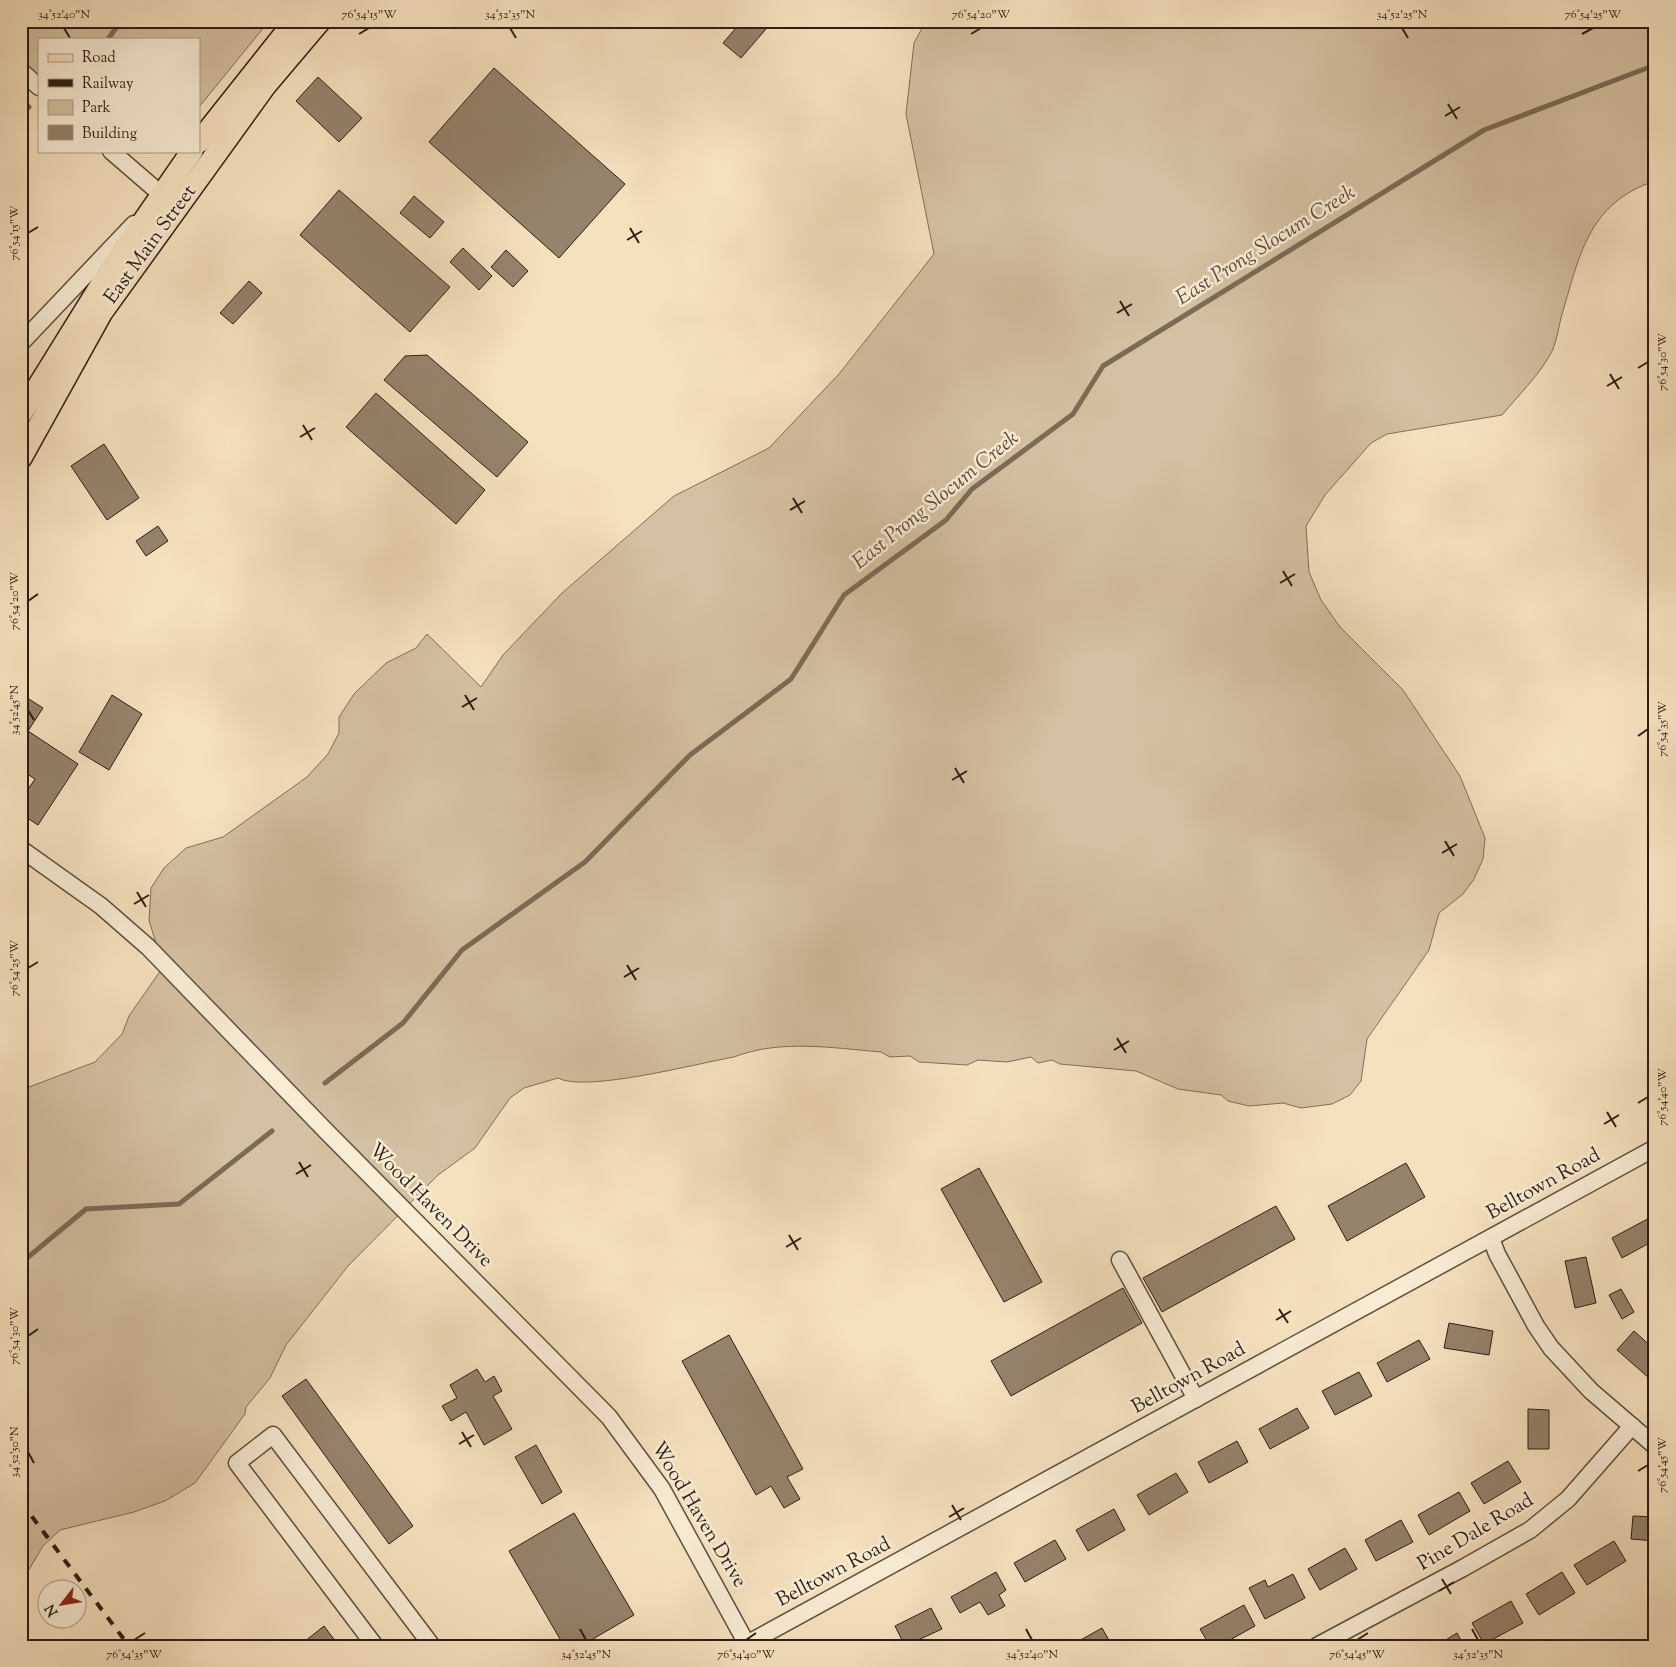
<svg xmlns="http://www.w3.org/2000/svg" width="1676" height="1667" viewBox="0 0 1676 1667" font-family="'Sorts Mill Goudy',serif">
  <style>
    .green { fill: #d4c0a2; stroke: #806f5a }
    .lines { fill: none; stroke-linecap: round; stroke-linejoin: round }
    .stream { stroke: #7c6b57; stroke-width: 5 }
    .building { fill: #95836c; stroke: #2c1e13 }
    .minor-casing { stroke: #5e4f3e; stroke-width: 19 }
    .major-casing { stroke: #2c1e13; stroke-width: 24 }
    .minor { stroke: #f9ecd5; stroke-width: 16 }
    .major { stroke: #f6e1bf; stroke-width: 21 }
    .rail { stroke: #2c1e13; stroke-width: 4; stroke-dasharray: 9 9; stroke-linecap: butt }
    .ticks { fill: none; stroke: #2c1e13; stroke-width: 2 }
    .labels { text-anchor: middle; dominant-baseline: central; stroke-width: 5; stroke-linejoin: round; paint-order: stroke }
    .street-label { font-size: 20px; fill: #2c1e13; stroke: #f9ecd5 }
    .water-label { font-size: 21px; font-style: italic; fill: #5b4b3b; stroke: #f9ecd5 }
    .neatline { fill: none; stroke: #2c1e13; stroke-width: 2 }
    .ticks-label { font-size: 12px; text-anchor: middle; fill: #2c1e13 }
  </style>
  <rect width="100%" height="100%" fill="#f6e1bf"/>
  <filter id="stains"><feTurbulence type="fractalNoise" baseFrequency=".004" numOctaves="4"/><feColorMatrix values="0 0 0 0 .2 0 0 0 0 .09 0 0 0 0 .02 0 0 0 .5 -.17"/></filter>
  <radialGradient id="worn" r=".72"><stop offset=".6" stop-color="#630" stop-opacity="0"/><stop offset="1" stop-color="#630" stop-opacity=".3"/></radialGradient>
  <!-- green -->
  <g class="green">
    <path d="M21,21H269L199,107V39H39V76L21,60Z"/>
    <path d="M926,21H1655V181C1587,203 1579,258 1561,318C1558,330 1556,345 1550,355C1538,376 1518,396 1502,415L1387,434L1371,443L1325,495L1306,526L1309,572L1321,600L1340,627L1403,690L1460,776L1485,838L1483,859L1474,879L1463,894L1439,913L1429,950L1367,1039L1361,1081L1350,1095L1332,1104L1301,1108L1283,1103L1249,1106L1228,1101L1221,1095L1178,1089L1136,1071L1060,1064L1052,1060L1038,1063L1031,1057L1007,1062L978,1060L967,1065L919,1062L910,1056L890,1057L881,1052C833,1048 780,1039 734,1057C699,1063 585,1093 558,1078L524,1088L510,1098L475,1148L438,1175L348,1266L286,1345L270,1378L246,1407L245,1414L195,1483L165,1501L134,1512L60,1530L43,1546L21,1583V1090L95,1062L122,1034L129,1016L163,967L149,920L151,888L164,868L186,848L223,837L307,777L328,754L339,733V717L354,694L386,663L416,648L427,634L481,687L503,655L562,593L674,496L769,448L839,374L934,254L906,114L914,43Z"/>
  </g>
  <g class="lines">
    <!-- stream -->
    <g class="stream">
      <path d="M108,39L121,21"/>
      <path d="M21,113L29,107"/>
      <path d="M325,1083L403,1023L462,950L585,862L690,755L791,679L844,595L946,520L972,489L1073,414L1103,366L1484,130L1655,65"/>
      <path d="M21,1263L86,1209L179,1204L272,1131"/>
    </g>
  </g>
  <!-- building -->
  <g class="building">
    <path d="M742,21H757L766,29L741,58L723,43Z"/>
    <path d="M494,68L625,184L559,258L429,142Z"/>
    <path d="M318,77L362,118L339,142L296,101Z"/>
    <path d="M339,190L450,287L410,332L300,235Z"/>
    <path d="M414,196L444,222L430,238L400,213Z"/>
    <path d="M463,248L492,276L479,290L450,262Z"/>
    <path d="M506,250L528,271L513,287L491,267Z"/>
    <path d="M249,281L262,293L233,324L220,313Z"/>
    <path d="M427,355L528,442L497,477L384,380L405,356Z"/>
    <path d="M376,393L485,490L456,524L346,427Z"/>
    <path d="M104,444L139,498L107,520L71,466Z"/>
    <path d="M158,526L168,541L146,556L136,541Z"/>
    <path d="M21,694L43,708L28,731L78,764L38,825L21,814V800L35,779L21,770Z"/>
    <path d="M112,695L142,714L109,770L79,752Z"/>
    <path d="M1406,1163L1425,1197L1347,1241L1328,1206Z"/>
    <path d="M979,1168L1042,1282L1004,1302L941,1189Z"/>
    <path d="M1276,1206L1295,1239L1162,1312L1143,1278Z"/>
    <path d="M1655,1215V1240L1622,1258L1612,1238Z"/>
    <path d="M1586,1257L1596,1303L1575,1308L1565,1261Z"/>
    <path d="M1123,1288L1142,1323L1011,1396L991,1361Z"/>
    <path d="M1621,1289L1634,1312L1622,1319L1609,1295Z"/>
    <path d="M1449,1323L1493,1331L1489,1355L1444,1348Z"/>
    <path d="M1634,1331L1655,1350V1372L1649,1378L1617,1350Z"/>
    <path d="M729,1335L803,1469L787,1477L800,1499L784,1508L771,1486L756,1495L682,1361Z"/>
    <path d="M1419,1340L1430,1359L1387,1382L1377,1363Z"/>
    <path d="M477,1369L485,1382L494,1376L502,1391L493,1396L512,1429L484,1445L466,1412L451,1421L442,1406L457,1398L450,1385Z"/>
    <path d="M1359,1372L1372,1396L1335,1415L1322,1391Z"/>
    <path d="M306,1379L413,1526L389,1544L282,1396Z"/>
    <path d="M1297,1408L1309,1428L1270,1449L1259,1429Z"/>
    <path d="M1528,1409L1549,1410V1449H1528Z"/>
    <path d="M1237,1441L1248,1462L1209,1483L1198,1462Z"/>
    <path d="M536,1445L562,1492L542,1504L515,1457Z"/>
    <path d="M1508,1461L1521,1482L1484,1504L1471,1483Z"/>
    <path d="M1176,1473L1188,1492L1149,1515L1137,1495Z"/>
    <path d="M1459,1492L1470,1511L1429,1535L1418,1515Z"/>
    <path d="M1114,1509L1125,1530L1088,1551L1076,1530Z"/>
    <path d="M574,1513L634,1615L581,1646H564L509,1551Z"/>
    <path d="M1633,1516L1655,1517V1541L1631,1539Z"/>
    <path d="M1401,1520L1413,1542L1376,1561L1365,1540Z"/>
    <path d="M1055,1540L1066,1559L1025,1582L1014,1563Z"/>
    <path d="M1614,1541L1626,1561L1587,1585L1574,1565Z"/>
    <path d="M1345,1548L1357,1569L1320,1590L1308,1569Z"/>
    <path d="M996,1572L1006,1590L999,1595L1005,1606L988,1615L980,1602L960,1613L951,1597Z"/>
    <path d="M1562,1572L1575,1593L1539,1615L1526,1594Z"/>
    <path d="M1293,1574L1305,1598L1265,1619L1249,1588L1265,1580L1268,1587Z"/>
    <path d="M1511,1601L1523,1623L1484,1644L1472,1623Z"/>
    <path d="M1244,1605L1255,1626L1219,1646H1210L1200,1629Z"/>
    <path d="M931,1608L942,1629L905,1646L895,1626Z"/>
    <path d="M324,1626L339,1646H299Z"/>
    <path d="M1102,1628L1110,1642L1103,1646H1070Z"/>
    <path d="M1457,1633L1464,1646H1436Z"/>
    <path d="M1185,1640L1188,1646H1175Z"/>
  </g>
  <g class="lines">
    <!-- minor casing -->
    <g class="minor-casing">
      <g id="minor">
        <path d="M21,71L39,87"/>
        <path d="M111,151L170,202"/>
        <path d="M21,343L134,224"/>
        <path d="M21,849L101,906L148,947L325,1130L609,1417L662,1489L748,1646"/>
        <path d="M1491,1238L1497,1254L1536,1326L1551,1348L1591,1391L1655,1446"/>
        <path d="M1120,1260L1196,1399"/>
        <path d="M375,1646L237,1463L273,1435L432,1646"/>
        <path d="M743,1646L1655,1148"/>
        <path d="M1317,1646L1463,1568L1530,1530L1568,1499L1632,1426"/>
      </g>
    </g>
    <!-- major casing -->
    <g class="major-casing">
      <g id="major">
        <path d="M199,142L295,21"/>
        <path d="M21,414L114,264L192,151"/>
        <path d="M21,458L102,312L265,86L320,21"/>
      </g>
    </g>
    <!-- minor -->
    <use href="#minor" class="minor"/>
    <!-- major -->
    <use href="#major" class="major"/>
    <!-- rail -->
    <path class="rail" d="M21,1502L129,1646"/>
  </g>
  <!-- ticks -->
  <path class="ticks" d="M64,28L70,38M510,28L516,38M1402,28L1408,38M359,34L369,28M971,34L981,28M1582,34L1593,28M1448,104L1457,119M1445,116L1460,107M630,228L639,243M28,233L38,227M627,240L642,231M1120,301L1129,316M1117,313L1132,304M1638,368L1648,362M1610,374L1619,389M1607,386L1622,377M303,425L312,440M300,437L315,428M793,498L802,513M790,510L805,501M1283,571L1292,586M1280,583L1295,574M28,601L38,594M465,695L474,710M462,707L477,698M28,710L34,720M1638,736L1648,729M955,768L964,783M952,780L967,771M1445,841L1454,856M1442,853L1457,844M137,892L146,907M134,904L149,895M627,965L636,980M28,968L38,962M624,977L639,968M1117,1038L1126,1053M1114,1050L1129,1041M1638,1103L1648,1097M1607,1112L1616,1127M1604,1124L1619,1115M299,1162L308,1177M296,1174L311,1165M789,1235L798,1250M786,1247L801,1238M1279,1309L1288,1323M1276,1320L1291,1311M28,1336L38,1329M462,1432L471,1447M459,1444L474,1435M28,1452L34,1463M1638,1471L1648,1465M952,1505L961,1520M949,1517L964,1508M1442,1579L1451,1594M1439,1591L1454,1582M580,1629L586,1640M1026,1629L1032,1640M1472,1629L1478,1640M134,1640L145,1633M746,1640L756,1633M1357,1640L1368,1633"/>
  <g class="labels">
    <!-- street labels -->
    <g class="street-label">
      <text transform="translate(151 245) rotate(-54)">East Main Street</text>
      <text transform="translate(1544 1185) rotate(-29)">Belltown Road</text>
      <text transform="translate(430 1206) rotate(45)">Wood Haven Drive</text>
      <text transform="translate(1189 1379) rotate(-29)">Belltown Road</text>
      <text transform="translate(698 1515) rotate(59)">Wood Haven Drive</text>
      <text transform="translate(1476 1533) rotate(-31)">Pine Dale Road</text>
      <text transform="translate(834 1573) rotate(-28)">Belltown Road</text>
    </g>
    <!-- water labels -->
    <g class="water-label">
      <text transform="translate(1266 246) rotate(-32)">East Prong Slocum Creek</text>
      <text transform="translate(936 501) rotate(-39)">East Prong Slocum Creek</text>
    </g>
  </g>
  <!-- margin -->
  <rect width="1676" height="1667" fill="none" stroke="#f6e1bf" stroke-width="55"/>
  <!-- legend -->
  <rect x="38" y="38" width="162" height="115" fill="#f9ecd5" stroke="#a79a87"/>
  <rect x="48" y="54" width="25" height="8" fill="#f6e1bf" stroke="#a79a87"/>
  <text x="82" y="62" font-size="15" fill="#2c1e13">Road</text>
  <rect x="48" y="79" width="25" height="8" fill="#2c1e13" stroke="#a79a87"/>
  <text x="82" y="88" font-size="15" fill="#2c1e13">Railway</text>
  <rect x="48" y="100" width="25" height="15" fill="#d4c0a2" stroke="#a79a87"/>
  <text x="82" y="112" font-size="15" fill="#2c1e13">Park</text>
  <rect x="48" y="125" width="25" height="15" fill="#95836c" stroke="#a79a87"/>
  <text x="82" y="138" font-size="15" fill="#2c1e13">Building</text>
  <!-- north arrow -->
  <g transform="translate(62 1604) rotate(239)"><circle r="24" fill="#f9ecd5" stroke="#a79a87"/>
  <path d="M0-4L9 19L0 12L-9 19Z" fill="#8f2418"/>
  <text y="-8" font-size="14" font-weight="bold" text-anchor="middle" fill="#2c1e13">N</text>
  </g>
  <rect x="28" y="28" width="1620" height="1612" class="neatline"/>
  <g class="ticks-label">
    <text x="64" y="18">34°52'40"N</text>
    <text x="369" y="18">76°54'15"W</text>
    <text x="510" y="18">34°52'35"N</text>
    <text x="981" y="18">76°54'20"W</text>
    <text x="1402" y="18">34°52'25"N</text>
    <text x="1593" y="18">76°54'25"W</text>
    <text transform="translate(14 233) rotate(-90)" y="4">76°54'15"W</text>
    <text transform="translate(1662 362) rotate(-90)" y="4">76°54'30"W</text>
    <text transform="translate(14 601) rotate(-90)" y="4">76°54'20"W</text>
    <text transform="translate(14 710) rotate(-90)" y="4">34°52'45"N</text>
    <text transform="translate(1662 729) rotate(-90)" y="4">76°54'35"W</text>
    <text transform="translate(14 968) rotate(-90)" y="4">76°54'25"W</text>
    <text transform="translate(1662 1097) rotate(-90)" y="4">76°54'40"W</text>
    <text transform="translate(14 1336) rotate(-90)" y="4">76°54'30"W</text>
    <text transform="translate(14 1452) rotate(-90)" y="4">34°52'50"N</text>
    <text transform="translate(1662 1465) rotate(-90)" y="4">76°54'45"W</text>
    <text x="134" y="1658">76°54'35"W</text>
    <text x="586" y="1658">34°52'45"N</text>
    <text x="746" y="1658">76°54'40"W</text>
    <text x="1032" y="1658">34°52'40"N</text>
    <text x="1357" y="1658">76°54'45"W</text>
    <text x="1478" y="1658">34°52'35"N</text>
  </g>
  <rect width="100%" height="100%" filter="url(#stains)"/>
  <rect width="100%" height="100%" fill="url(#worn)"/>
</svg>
